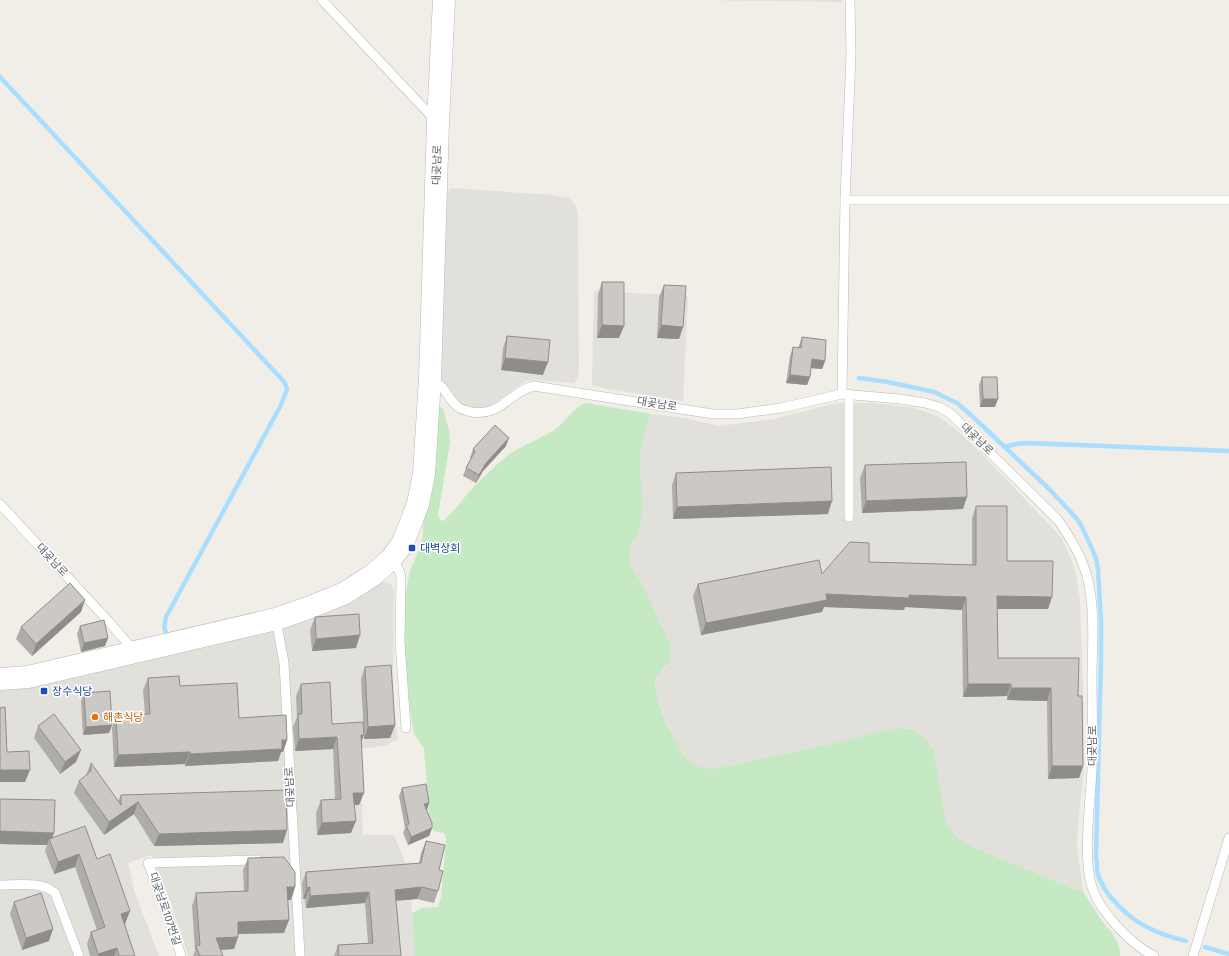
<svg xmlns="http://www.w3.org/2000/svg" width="1229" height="956" viewBox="0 0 1229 956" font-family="'Fira Sans','Noto Sans KR',sans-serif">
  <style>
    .industrial { fill: #e2e0db }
    .green { fill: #c5e9c3 }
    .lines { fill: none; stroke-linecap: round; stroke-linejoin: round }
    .stream { stroke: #a9deff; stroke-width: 4.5 }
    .service-casing { stroke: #b7babe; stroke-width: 10 }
    .tertiary-casing { stroke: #b7babe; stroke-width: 23 }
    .service { stroke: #fff; stroke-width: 9 }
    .tertiary { stroke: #fff; stroke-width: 22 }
    .wall { fill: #afada9 }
    .shaded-wall { fill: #8f8d89 }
    .building { fill: #ccc9c4; stroke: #8f8d89 }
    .transit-dot { fill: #1a4fb4; stroke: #fff; stroke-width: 1.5 }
    .food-dot { fill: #e8710a; stroke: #fff; stroke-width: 1.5 }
    .labels { text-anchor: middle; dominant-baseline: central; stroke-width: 3; stroke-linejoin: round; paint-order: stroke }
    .street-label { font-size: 11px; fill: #5e6368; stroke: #fff }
    .transit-label { font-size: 11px; fill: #164399; stroke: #fff; text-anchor: start }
    .food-label { font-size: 11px; fill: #c56008; stroke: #fff; text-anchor: start }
  </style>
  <rect width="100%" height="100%" fill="#f1eee7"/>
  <!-- industrial -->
  <g class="industrial">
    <path d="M701,0H842V2Z"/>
    <path d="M451,188L553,195L569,198L576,205L578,214L579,370L578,377L574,383L535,380L525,381L490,406L483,408H470L463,405L437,380L444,197Z"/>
    <path d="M594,291L688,296L683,401L592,386Z"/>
    <path d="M840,403H872L910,407L927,412L939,417L953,427L981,453L1061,537L1072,561L1077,579L1080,599L1083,686L1084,769L1078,824L1077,846L1083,891L1072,888L973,847L959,838L946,825L942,802L911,729L895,728L835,743L713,769H701L690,762L678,746L666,721L655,693V684L658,674L665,668L668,641L630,563L629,553L642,521L640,460L641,446L651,414L685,418L719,426L774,419L828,405Z"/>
    <path d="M381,581L390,583L394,590L393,699L395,720L398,739L387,745L360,749L363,835H394L405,862L410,884L415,956H188L170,900L151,855L128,863L135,893L159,956H0V688Z"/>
  </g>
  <!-- green -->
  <path class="green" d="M586,403L651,414C646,429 640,445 640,461C639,481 645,502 641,522C639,536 626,547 630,561C632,569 637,576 641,583C648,596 654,610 660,624C664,632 669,640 671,649C673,665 657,670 655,683C653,699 678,752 691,762C698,768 704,769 713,769L835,743L895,728L911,729L922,736L933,749L946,824L958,838L973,847L1072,888L1083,891C1088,900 1094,909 1100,918C1109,931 1121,939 1120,956H415L412,913L422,908L438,907L441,897L446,839L444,833L434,831L430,824L424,748L414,734L408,697L405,648V613L406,592L410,570L422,543L424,515L436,410L440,407L443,409L449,430L450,442L438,515L440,520L443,521C454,512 461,501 470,491C480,480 492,469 503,459C518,446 538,441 554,430C567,422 570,409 586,403Z"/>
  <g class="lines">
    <!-- stream -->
    <g class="stream">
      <path d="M0,77L277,374L285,383L287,389L281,405L166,617L164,628L167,634"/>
      <path d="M859,378L888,382L934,392L957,403L972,416L1048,488L1069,510L1080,523L1089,542L1096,558L1098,569L1101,621V657L1096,858C1097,862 1097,867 1097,871C1102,894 1130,920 1151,929C1162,935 1174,938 1186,941"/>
      <path d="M1004,447L1016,444L1027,443L1229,451"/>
      <path d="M1205,947L1229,954"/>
    </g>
    <!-- service casing -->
    <g class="service-casing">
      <g id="service">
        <path d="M322,0L436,121"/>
        <path d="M845,200H1229"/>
        <path d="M432,380C435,382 439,385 442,387C447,393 451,402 458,407C462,410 468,411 472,412C501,417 510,391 534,386L713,414H737L781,408L842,394L900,399L925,403L939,407L951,414L1058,520C1073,541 1087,566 1090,591C1095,620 1092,650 1092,679C1092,714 1094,750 1091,785C1089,813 1083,864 1093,890C1102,914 1131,944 1154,956"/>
        <path d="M842,394L845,200L851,54L850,0"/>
        <path d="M849,394V517"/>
        <path d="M0,504L110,623L134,651"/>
        <path d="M391,559L399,570L401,578L400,642L406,728"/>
        <path d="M276,619L284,663L300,956"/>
        <path d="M0,885C17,885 43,881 55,893L79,956"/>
        <path d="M181,956L168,915L148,863L258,860"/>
        <path d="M1193,956L1229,838"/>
      </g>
    </g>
    <!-- tertiary casing -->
    <g class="tertiary-casing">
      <path id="tertiary" d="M0,679L28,677L276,619L308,608L345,593L373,575L391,559L403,543L418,504L424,474L430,379L438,123L444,0"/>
    </g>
    <!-- service -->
    <use href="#service" class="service"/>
    <!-- tertiary -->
    <use href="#tertiary" class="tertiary"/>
  </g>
  <!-- wall -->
  <g class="wall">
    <path d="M602,282L619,338H597L598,294Z"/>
    <path d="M664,285L683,327L679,339L657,338L659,297Z"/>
    <path d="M507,336L543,375L501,370L503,348Z"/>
    <path d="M802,337L825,361L822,369L811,368L810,377L807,385L786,383L790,356L793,347L798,348Z"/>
    <path d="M982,377L995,407H980L979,385Z"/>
    <path d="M506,446L483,471L476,483L463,476L466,468L471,459L470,458L473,449Z"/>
    <path d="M865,465L963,509L862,513L860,478Z"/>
    <path d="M676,473L828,514L673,519L672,485Z"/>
    <path d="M976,506L1007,561L1052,597L1048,609H997L998,658L1078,696L1083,766L1079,778L1048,779L1047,701L1007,700V696L963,697L962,610L905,607L904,610L824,607L822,612L701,635L693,596L698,584L822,574L869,562L972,565V518Z"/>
    <path d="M81,612L32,656L16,639L21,627Z"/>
    <path d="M315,617L356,648L312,651L310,630Z"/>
    <path d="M80,626L108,638L105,646L81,652L77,634Z"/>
    <path d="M365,667L395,725L390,738L364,739L361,679Z"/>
    <path d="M148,678L180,686L239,718L287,740L283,752H281L278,761L185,766V764L114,767L112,728L116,715L145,714L143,690Z"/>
    <path d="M301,684L332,724L364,735L361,741L359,805H354L351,833L317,835L316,813L321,800H335L333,749L295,751L293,727L297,717L296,696Z"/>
    <path d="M84,693L112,725L109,733L83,735L81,701Z"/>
    <path d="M38,726L76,762L60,774L34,738Z"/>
    <path d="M91,763L118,801L121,795L283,843L154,846L134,814L104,835L74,793L79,781L86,775Z"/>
    <path d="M402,788L429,803L427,811L432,828L429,836L408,845L403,833L405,828L399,796Z"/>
    <path d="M52,838L97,859L125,924L135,956H90L87,944L91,932L97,930L75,867L54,874L45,851L47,845L0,844Z"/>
    <path d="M426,841L439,870L438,891L434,903L417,899L396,901L401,956H334L338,945L368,943L365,903L306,908L305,899H303L302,883L306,872L419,863L421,853Z"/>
    <path d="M248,858L295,887L291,900H288L284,933L238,934V937L234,949L221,950L223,956H193L195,951L192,906L196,893L244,891L243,870Z"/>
    <path d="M14,902L49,941L22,950L10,914Z"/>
  </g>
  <!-- shaded-wall -->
  <g class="shaded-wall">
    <path d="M602,325L624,326L619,338H597Z"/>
    <path d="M661,325L683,327L679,339L657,338Z"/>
    <path d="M505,358L548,362L543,375L501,370Z"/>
    <path d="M812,359L825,361L822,369L809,368Z"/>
    <path d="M790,375L810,377L807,385L786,383Z"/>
    <path d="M983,399H998L995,407H980Z"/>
    <path d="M509,438L506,446L483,471L476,483L479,475L486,463Z"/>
    <path d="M967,497L963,509L862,513L866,501Z"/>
    <path d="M832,501L828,514L673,519L677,507Z"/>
    <path d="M826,594L909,595L966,597L962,610L905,607L904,610L824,607L822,612L701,635L706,623Z"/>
    <path d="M997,596L1052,597L1048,609H992Z"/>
    <path d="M85,600L81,612L32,656L36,644Z"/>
    <path d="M360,635L356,648L312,651L316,639Z"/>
    <path d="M108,638L105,646L81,652L84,643Z"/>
    <path d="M968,684H1011L1007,696L963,697Z"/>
    <path d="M1011,688H1051L1047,701L1007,700Z"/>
    <path d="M112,725L109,733L83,735L86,727Z"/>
    <path d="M395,725L390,738L364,739L368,727Z"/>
    <path d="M361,735H364L359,747Z"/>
    <path d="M337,737L333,749L295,751L299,739Z"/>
    <path d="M282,740H287L283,752H281L278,761L185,766L190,754Z"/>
    <path d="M81,750L76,762L60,774L65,762Z"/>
    <path d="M190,752L185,764L114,767L118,755Z"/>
    <path d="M1052,766H1083L1079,778L1048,779Z"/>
    <path d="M0,770H30L25,782H0Z"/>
    <path d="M353,793H364L359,805H349Z"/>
    <path d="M138,802L134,814L104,835L109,822Z"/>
    <path d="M429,803L426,812L424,804Z"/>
    <path d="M356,821L351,833L317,835L322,823Z"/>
    <path d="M432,828L429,836L408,845L411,837Z"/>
    <path d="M287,830L283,843L154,846L159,834Z"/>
    <path d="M0,831L54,833L51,842L49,839L47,845L0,844Z"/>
    <path d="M79,854L75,867L54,874L58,862Z"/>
    <path d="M287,887H295L291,900H283Z"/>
    <path d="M310,887L305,899H303L307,888Z"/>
    <path d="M422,887L417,899L391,901L395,890Z"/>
    <path d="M369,892L365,903L306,908L310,896Z"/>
    <path d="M130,911L125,924L117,927L121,914Z"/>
    <path d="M289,920L284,933L233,934L238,922Z"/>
    <path d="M53,929L49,941L22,950L26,938Z"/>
    <path d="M238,937L234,949L212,950L216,938Z"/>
    <path d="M117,948L114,956H98V954Z"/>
  </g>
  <!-- building -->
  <g class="building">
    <path d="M602,282H624V326L602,325Z"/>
    <path d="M664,285L686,286L683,327L661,325Z"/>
    <path d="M507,336L550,340L548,362L505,358Z"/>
    <path d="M802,337L826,340L825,361L812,359L810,377L790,375L793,347L801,348Z"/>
    <path d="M982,377H997L998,399H983Z"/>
    <path d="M495,425L509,438L486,463L479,475L466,468L475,451L473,449Z"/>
    <path d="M966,462L967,497L866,501L865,465Z"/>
    <path d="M831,467L832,501L677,507L676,473Z"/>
    <path d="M976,506H1007V561H1053L1052,597L997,596L998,658H1079L1078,696H1082L1083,766H1052L1051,688H1011V684H968L966,597L909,595V598L826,594L827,600L706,623L698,584L819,560L822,574L850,542L869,543V562L976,565Z"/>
    <path d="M70,583L85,600L36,644L21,627Z"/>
    <path d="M359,614L360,635L316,639L315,617Z"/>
    <path d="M104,620L108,638L84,643L80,626Z"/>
    <path d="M391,665L395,725L368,727L365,667Z"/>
    <path d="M179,676L180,686L237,683L239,718L286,715L287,740H282V749L190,754V752L118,755L116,715L150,714L148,678Z"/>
    <path d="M330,682L332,724L363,722L364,735H361L364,793H353L356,821L322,823L321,800L341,799L337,737L299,739L298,714H302L301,684Z"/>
    <path d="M110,691L112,725L86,727L84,693Z"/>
    <path d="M5,707L7,752L29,751L30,770H0V708Z"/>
    <path d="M54,714L81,750L65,762L38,726Z"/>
    <path d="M91,763L121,805V795L286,790L287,830L159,834L138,802L109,822L79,781L91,771Z"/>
    <path d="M426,784L429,803L424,804L432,823V828L411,837L406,825L409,824L402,788Z"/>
    <path d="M0,799L55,800L54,833L0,831Z"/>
    <path d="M85,826L97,859L110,854L130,911L121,914L135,956H119L117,948L98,954L91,932L105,927L79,854L58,862L49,839Z"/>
    <path d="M426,841L445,845L439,870L443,871L438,891L422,887L395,890L401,956H339L338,945L373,943L369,892L310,896V887L307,888L306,872L421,863Z"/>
    <path d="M284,857L295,872V887H287L289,920L238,922V937L216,938L223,956H200L196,946L200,945L196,893L248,891V858Z"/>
    <path d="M41,893L53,929L26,938L14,902Z"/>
  </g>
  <!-- markers -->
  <g class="transit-dot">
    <rect x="408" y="544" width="8" height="8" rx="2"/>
    <rect x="40" y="687" width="8" height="8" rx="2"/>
  </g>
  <circle class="food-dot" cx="95" cy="717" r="4"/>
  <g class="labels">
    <!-- street labels -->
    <g class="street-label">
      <text transform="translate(437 165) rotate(-88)">대곶남로</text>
      <text transform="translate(657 404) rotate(9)">대곶남로</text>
      <text transform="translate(977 439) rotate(44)">대곶남로</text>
      <text transform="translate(52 560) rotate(47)">대곶남로</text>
      <text transform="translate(1092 746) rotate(-90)">대곶남로</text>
      <text transform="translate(290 787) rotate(-93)">대곶남로</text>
      <text transform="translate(165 909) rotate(71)">대곶남로107번길</text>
    </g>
    <!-- transit labels -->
    <g class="transit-label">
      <text x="420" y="548">대벽상회</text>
      <text x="52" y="691">장수식당</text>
    </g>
    <!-- food labels -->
    <g class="food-label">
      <text x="103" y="717">해촌식당</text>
    </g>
  </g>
</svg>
